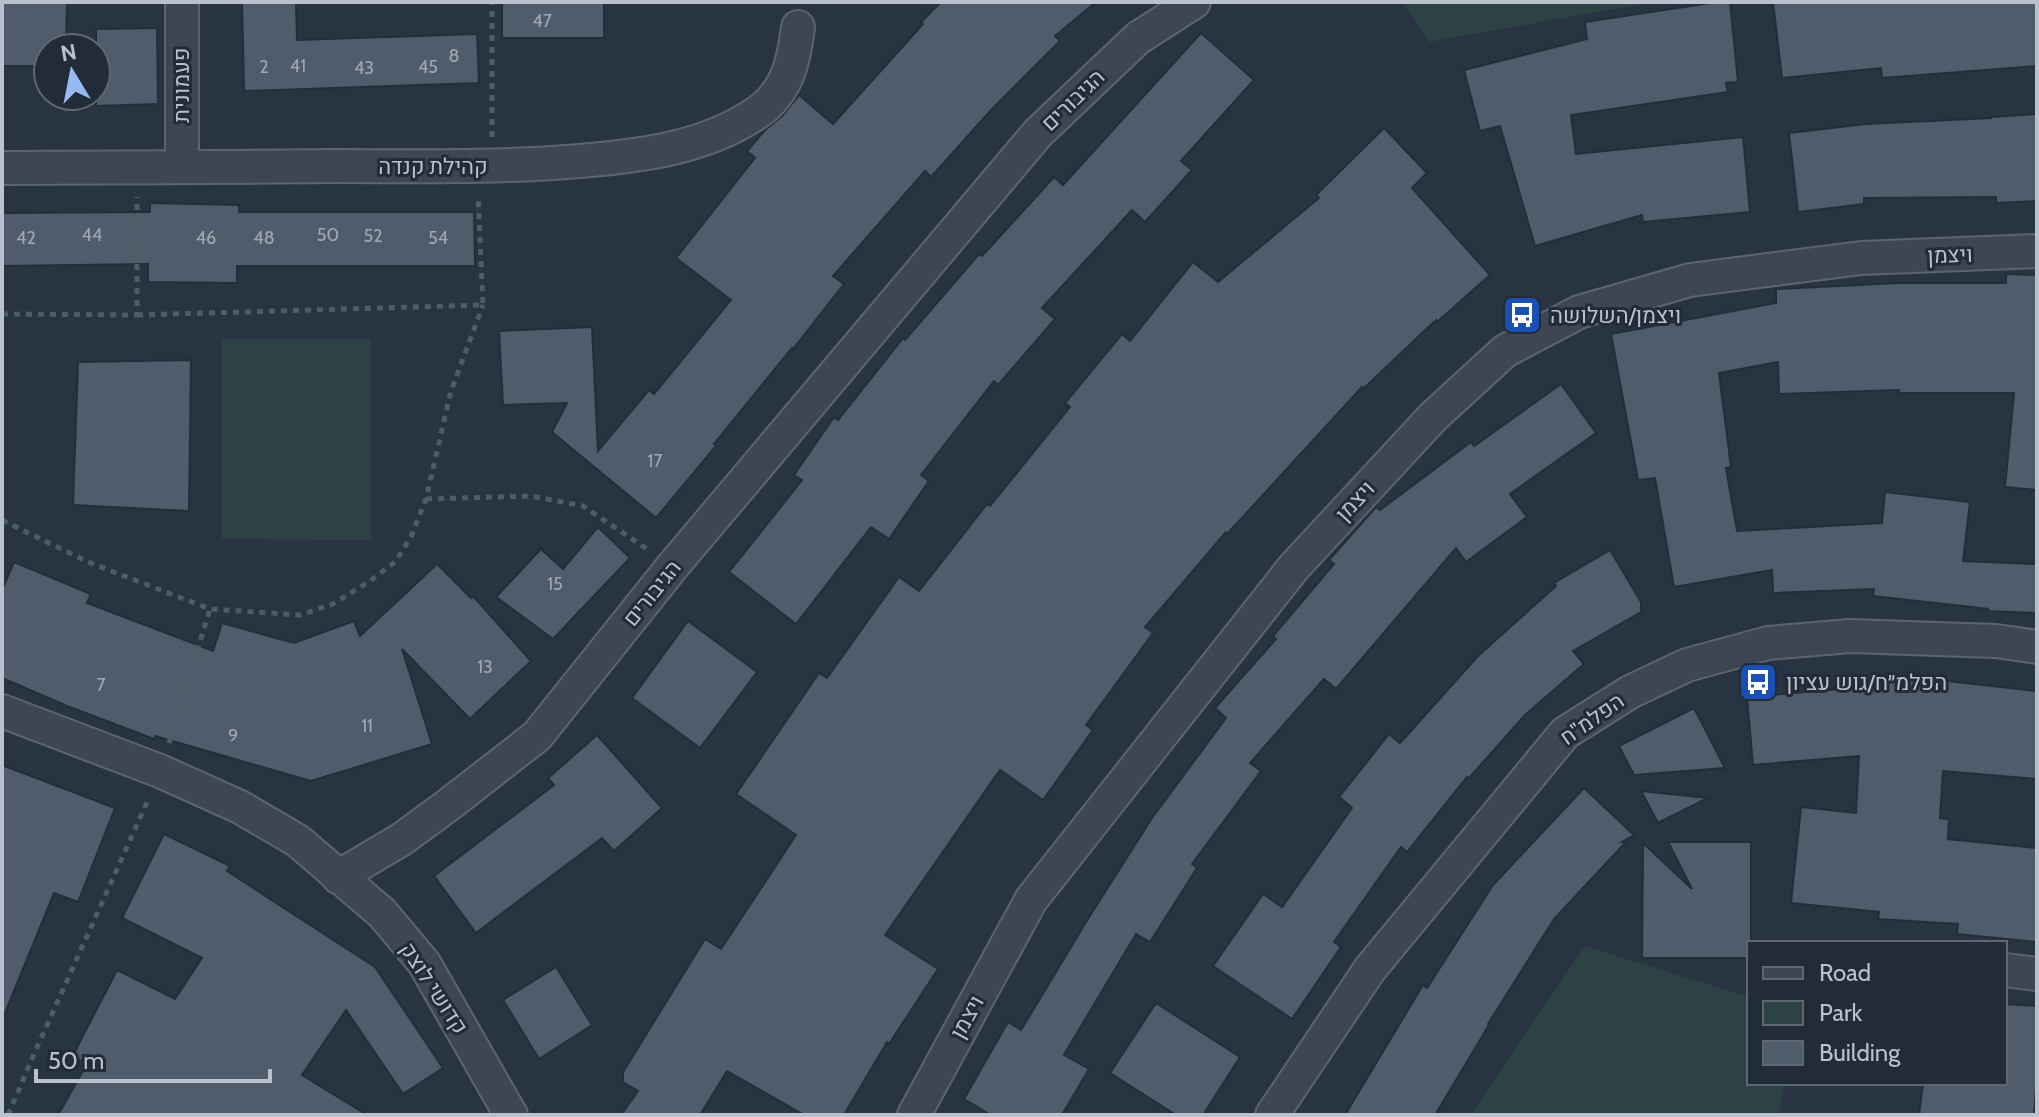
<svg xmlns="http://www.w3.org/2000/svg" width="2039" height="1117" viewBox="0 0 2039 1117" font-family="Cabin,Heebo,sans-serif">
  <style>
    .green { fill: #2c4244 }
    .building { fill: #505b6b; stroke: #242d3a; stroke-width: 2 }
    .lines { fill: none; stroke-linecap: round; stroke-linejoin: round }
    .street-casing { stroke: #5c6470; stroke-width: 36 }
    .path { stroke: #4b5f62; stroke-width: 5; stroke-dasharray: 6 6; stroke-linecap: butt }
    .street { stroke: #3d4652; stroke-width: 32 }
    .labels { text-anchor: middle; dominant-baseline: central; stroke-width: 6; stroke-linejoin: round; paint-order: stroke }
    .number-label { font-size: 18px; fill: #a0a8b4 }
    .street-label { font-size: 22px; fill: #bbc1cc; stroke: #222b38 }
    .poi-label { font-size: 22px; fill: #bbc1cc; stroke: #222b38; text-anchor: start }
  </style>
  <rect width="100%" height="100%" fill="#293442"/>
  <!-- green -->
  <g class="green">
    <path d="M1403,2H1654L1429,42Z"/>
    <path d="M222,339H371V540L222,539Z"/>
    <path d="M1585,946L1749,997V1083H1784L1779,1115H1471Z"/>
  </g>
  <!-- building -->
  <g class="building">
    <path d="M2,2H67L66,48H48V66H2Z"/>
    <path d="M242,2H296L297,40L477,34L479,83L244,91Z"/>
    <rect x="502" y="2" width="102" height="36"/>
    <path d="M941,2H1096L1055,36L1060,41L993,108L931,177L925,171L833,276L844,284L793,349L792,348L714,444L716,446L656,518L552,432L567,403L503,405L499,331L592,327L598,451L649,390L654,394L731,300L676,258L755,158L747,151L765,130L782,116L799,95L833,124L923,24L921,22Z"/>
    <path d="M1717,2H1730L1738,82L1726,83L1728,92L1571,115L1576,154L1743,137L1750,212L1643,222L1642,215L1535,246L1500,126L1480,131L1464,70L1587,39L1585,22Z"/>
    <path d="M1773,2H2037V66L1882,78L1881,68L1782,78Z"/>
    <path d="M157,28L158,104L96,106V29Z"/>
    <path d="M1201,33L1254,80L1181,161L1192,170L1145,222L1132,210L1042,308L1055,319L998,385L994,381L921,475L929,481L889,539L871,527L796,624L729,572L802,480L794,475L834,417L838,420L903,338L905,340L979,254L982,256L1054,177L1063,185Z"/>
    <path d="M2037,114V201L1996,203V197L1864,198V204L1798,212L1789,133L1866,124L1991,118V117Z"/>
    <path d="M1384,128L1427,173L1412,188L1490,275L1437,322L1436,320L1363,389L1362,387L1228,533L1226,532L1145,627L1153,633L1086,725L1093,730L1043,800L1000,770L885,935L938,969L889,1044L887,1042L844,1115H804L727,1071L700,1115H621L638,1091L623,1082V1072L705,939L721,949L796,835L736,794L819,673L827,678L899,577L919,591L987,504L990,506L1070,407L1065,403L1122,334L1130,341L1193,262L1218,282L1319,198L1316,195Z"/>
    <path d="M150,203L239,205V212H474L475,266H237V283L148,282V264L2,266V213L150,212Z"/>
    <path d="M2006,274L2037,275V490L2005,487L2014,393H1899V390L1779,394L1778,362L1719,373L1731,467L1726,468L1737,531L1882,523L1885,492L1970,502L1963,561L2037,564V613L1988,611V609L1873,596L1874,589L1773,593L1772,570L1674,587L1655,478L1638,480L1611,334L1776,303V289L1899,283H2006Z"/>
    <path d="M191,360L189,511L73,505L78,362Z"/>
    <path d="M1561,384L1596,433L1510,494L1527,517L1466,562L1456,548L1336,689L1324,679L1250,763L1261,771L1192,864L1197,868L1150,942L1136,934L1064,1055L1089,1069L1062,1115H991L964,1099L1008,1022L1021,1030L1086,922L1152,818L1226,718L1215,708L1276,639L1273,636L1334,564L1329,560L1376,507L1380,510L1471,442L1474,446Z"/>
    <path d="M598,527L630,558L553,639L496,597L541,549L563,569Z"/>
    <path d="M1610,550L1641,602V612L1573,651L1584,664L1525,715L1469,778L1467,777L1407,852L1401,847L1334,942L1341,947L1292,1019L1213,966L1263,894L1282,907L1352,808L1339,797L1389,734L1400,743L1478,656L1556,586L1554,583Z"/>
    <path d="M14,562L91,594L87,603L213,651L222,623L294,643L354,621L360,636L437,564L471,598L473,596L531,661L470,719L402,649L432,744L311,781L155,736L154,739L67,706L2,678V590Z"/>
    <path d="M688,621L757,672L700,748L632,698Z"/>
    <path d="M1863,676L1947,681L2037,691V779L1943,771L1940,818L1949,819L1948,839L2037,848V942L1957,934L1958,924L1878,919L1879,912L1791,903L1801,807L1856,813L1859,756L1753,765L1747,697L1863,687Z"/>
    <path d="M1694,708L1725,768L1634,775L1619,746Z"/>
    <path d="M597,735L662,808L614,851L602,838L476,933L434,876L554,785L548,778Z"/>
    <path d="M2,765L115,808L78,902L54,893L3,1018Z"/>
    <path d="M1584,788L1634,835L1622,842H1626L1554,919L1488,1024L1489,1025L1435,1115H1345L1423,985L1427,988L1493,885Z"/>
    <path d="M1641,791L1708,798L1658,823Z"/>
    <path d="M164,834L230,866L227,871L375,967L443,1068L403,1094L346,1010L302,1075L367,1115H58L87,1064L72,1057L117,970L175,999L202,958L122,918Z"/>
    <path d="M1668,842H1751V943H1749V958H1642L1643,843L1692,889Z"/>
    <path d="M556,967L592,1025L539,1059L503,1000Z"/>
    <path d="M1156,1003L1240,1057L1203,1115H1176L1110,1073Z"/>
    <path d="M2005,1004L2037,1006V1074L2034,1115H1919L1923,1083H2005Z"/>
  </g>
  <g class="lines">
    <!-- street casing -->
    <g class="street-casing">
      <g id="street">
        <path d="M182,2V167"/>
        <path d="M2,168C113,168 225,167 336,166C417,166 498,168 579,161C641,156 706,148 758,112C788,91 794,60 798,27"/>
        <path d="M2,711L160,771L240,807L298,841L382,913L424,963L511,1115"/>
        <path d="M338,877L402,839L447,806L537,736L672,567L1038,133L1138,38L1194,2"/>
        <path d="M2005,970L2037,974"/>
        <path d="M914,1115L1031,900L1294,567L1433,417L1505,351L1579,312L1690,280L1861,258L2037,251"/>
        <path d="M1272,1115L1370,969L1565,733L1630,692L1687,665L1768,643L1850,636L1996,641L2037,647"/>
      </g>
    </g>
    <!-- path -->
    <g class="path">
      <path d="M492,137V2"/>
      <path d="M2,314L137,315V197"/>
      <path d="M137,315L483,305L478,196"/>
      <path d="M426,499L531,496L583,506L647,549"/>
      <path d="M2,520L88,562L210,609L300,615L333,604L370,581L395,562L411,537L426,499L451,391L483,305"/>
      <path d="M169,743L210,609"/>
      <path d="M8,1115L35,1052L149,798"/>
    </g>
    <!-- street -->
    <use href="#street" class="street"/>
  </g>
  <!-- icons -->
  <defs>
    <g id="bus-square" transform="scale(2)"><rect x="-9" y="-9" width="18" height="18" rx="4" fill="#1a4fb4" stroke="#222b38"/><path d="M-5-6H5V4H4V6H2V4H-2V6H-4V4H-5ZM-3.5-4V0h7V-4ZM-3.5 1.2v1.5H-2V1.2ZM2 1.2v1.5H3.5V1.2Z" fill="#fff"/></g>
  </defs>
  <g fill-rule="evenodd">
    <use href="#bus-square" x="1522" y="315"/>
    <use href="#bus-square" x="1758" y="682"/>
  </g>
  <g class="labels">
    <!-- number labels -->
    <g class="number-label">
      <text x="542" y="21">47</text>
      <text x="454" y="56">8</text>
      <text x="298" y="66">41</text>
      <text x="264" y="67">2</text>
      <text x="428" y="67">45</text>
      <text x="364" y="68">43</text>
      <text x="92" y="235">44</text>
      <text x="328" y="235">50</text>
      <text x="373" y="236">52</text>
      <text x="26" y="238">42</text>
      <text x="206" y="238">46</text>
      <text x="264" y="238">48</text>
      <text x="438" y="238">54</text>
      <text x="655" y="461">17</text>
      <text x="555" y="584">15</text>
      <text x="485" y="667">13</text>
      <text x="101" y="685">7</text>
      <text x="367" y="726">11</text>
      <text x="233" y="736">9</text>
    </g>
    <!-- street labels -->
    <g class="street-label">
      <text transform="translate(181 85) rotate(-90)">פעמונית</text>
      <text transform="translate(1073 100) rotate(-44)">הגיבורים</text>
      <text x="433" y="166">קהילת קנדה</text>
      <text transform="translate(1950 255) rotate(-2)">ויצמן</text>
      <text transform="translate(1355 501) rotate(-47)">ויצמן</text>
      <text transform="translate(652 593) rotate(-51)">הגיבורים</text>
      <text transform="translate(1592 719) rotate(-35)">הפלמ"ח</text>
      <text transform="translate(434 988) rotate(57)">קדושי לוצק</text>
      <text transform="translate(967 1017) rotate(-61)">ויצמן</text>
    </g>
    <!-- poi labels -->
    <g class="poi-label">
      <text x="1550" y="315">ויצמן/השלושה</text>
      <text x="1786" y="682">הפלמ״ח/גוש עציון</text>
    </g>
  </g>
  <!-- border -->
  <rect width="2039" height="1117" fill="none" stroke="#bbc1cc" stroke-width="8"/>
  <!-- legend -->
  <rect x="1747" y="941" width="260" height="144" fill="#222b38" stroke="#5f6773" stroke-width="2"/>
  <rect x="1763" y="967" width="40" height="12" fill="#3d4652" stroke="#5f6773" stroke-width="2"/>
  <text x="1819" y="981" font-size="24" fill="#bbc1cc">Road</text>
  <rect x="1763" y="1001" width="40" height="24" fill="#2c4244" stroke="#5f6773" stroke-width="2"/>
  <text x="1819" y="1021" font-size="24" fill="#bbc1cc">Park</text>
  <rect x="1763" y="1041" width="40" height="24" fill="#505b6b" stroke="#5f6773" stroke-width="2"/>
  <text x="1819" y="1061" font-size="24" fill="#bbc1cc">Building</text>
  <!-- north arrow -->
  <g transform="translate(72 72) rotate(350)"><circle r="38" fill="#222b38" stroke="#5f6773" stroke-width="2"/>
  <path d="M0-6L14 30L0 20L-14 30Z" fill="#98baf3"/>
  <text y="-12" font-size="22" font-weight="bold" text-anchor="middle" fill="#bbc1cc">N</text>
  </g>
  <!-- scale -->
  <path d="M36 1069v12h234v-12" fill="none" stroke="#bbc1cc" stroke-width="4"/>
  <text x="48" y="1069" font-size="24" fill="#bbc1cc" stroke="#222b38" stroke-width="6" paint-order="stroke">50 m</text>
</svg>
